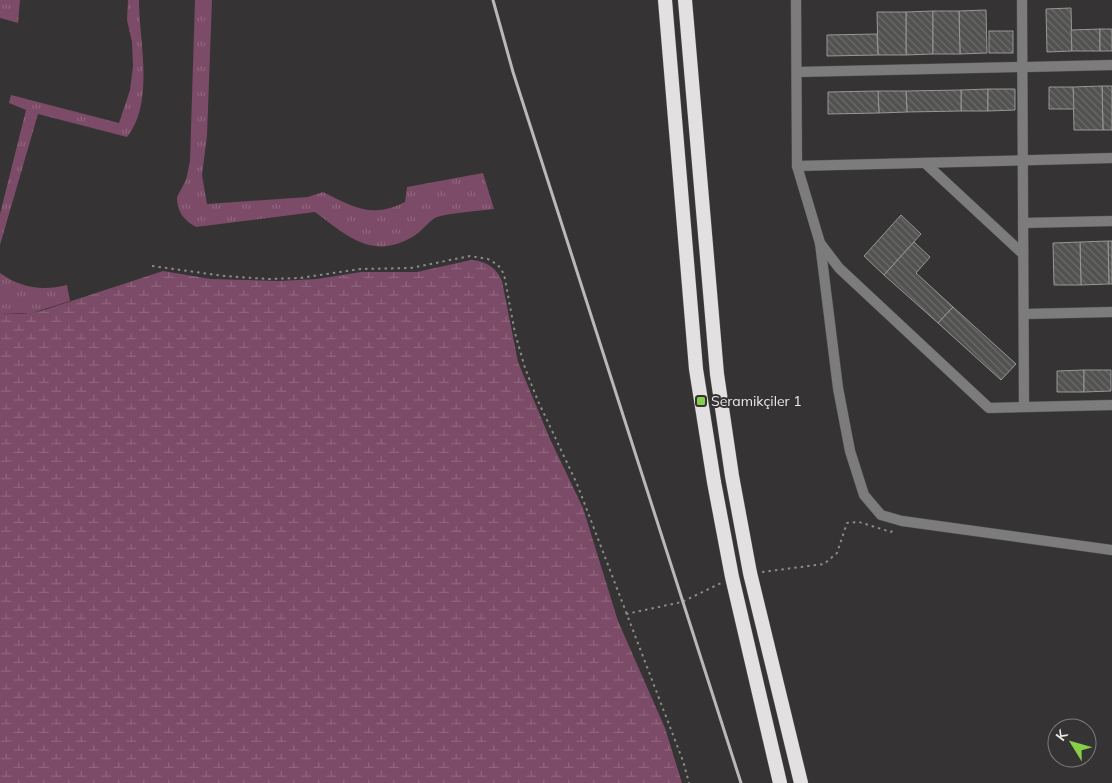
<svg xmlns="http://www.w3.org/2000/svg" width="1112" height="783" viewBox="0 0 1112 783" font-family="Mulish,sans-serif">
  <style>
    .grass { fill: url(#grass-tufts) }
    .wetland { fill: url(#wetland-marsh) }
    .building { fill: url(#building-back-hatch); stroke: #969895 }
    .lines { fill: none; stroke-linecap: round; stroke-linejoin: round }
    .minor-casing { stroke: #525051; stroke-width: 11 }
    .highway-casing { stroke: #525051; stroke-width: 15 }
    .path { stroke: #8b898a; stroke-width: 2; stroke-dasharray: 2.5 4; stroke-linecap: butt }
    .minor { stroke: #7d7c7d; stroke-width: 10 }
    .highway { stroke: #e3e0e2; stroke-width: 14 }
    .rail { stroke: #bab9ba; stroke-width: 3 }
    .poi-dot { fill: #88cf49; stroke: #353334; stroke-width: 2 }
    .labels { text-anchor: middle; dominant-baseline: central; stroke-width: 4; stroke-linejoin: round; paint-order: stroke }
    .poi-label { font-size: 14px; fill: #eae9ea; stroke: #353334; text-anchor: start }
  </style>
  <defs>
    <pattern id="grass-tufts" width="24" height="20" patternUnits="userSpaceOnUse" patternTransform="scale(1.25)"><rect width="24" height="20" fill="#7c4b67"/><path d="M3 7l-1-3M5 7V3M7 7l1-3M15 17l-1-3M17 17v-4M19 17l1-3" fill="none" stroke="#8f657d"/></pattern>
    <pattern id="wetland-marsh" width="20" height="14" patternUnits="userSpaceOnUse" patternTransform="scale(1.25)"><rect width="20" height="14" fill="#7c4b67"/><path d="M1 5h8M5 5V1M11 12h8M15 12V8" fill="none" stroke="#8f657d"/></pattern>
    <pattern id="building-back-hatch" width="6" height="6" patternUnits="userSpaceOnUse" patternTransform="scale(1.25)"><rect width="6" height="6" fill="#525351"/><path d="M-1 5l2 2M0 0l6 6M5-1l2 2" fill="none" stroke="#6b6c6a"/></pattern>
  </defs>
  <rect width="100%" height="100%" fill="#353334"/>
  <!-- grass -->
  <g class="grass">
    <path d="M0,0H20L18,23L0,18Z"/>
    <path d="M128,0H139C139,41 155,103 127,137L38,114L0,245V214L26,110L9,103L11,95L119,123L130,90L133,66L132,42L127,20Z"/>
    <path d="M195,0H212L207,136L202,175L207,204L308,197L323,192C353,207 372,219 405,202L407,187L483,173L494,209C478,211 451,213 437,217C431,219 421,232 414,236C373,261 347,236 315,212L196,227C183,220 177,211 177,197L186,180L190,161Z"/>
    <path d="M0,273C21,288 42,291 67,285L70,301L32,313L0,314Z"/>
  </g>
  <!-- wetland -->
  <path class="wetland" d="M471,260C486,261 496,267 502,281L518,362L550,439L583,508L618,621L665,728L682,783H0V314H22L41,311L163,271L211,279L278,281L317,279L361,272H417Z"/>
  <!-- building -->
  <g class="building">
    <path d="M1071,8L1072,51L1047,52L1046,9Z"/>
    <path d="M986,10L987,53L960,54L959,11Z"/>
    <path d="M933,11V54L906,55V12Z"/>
    <path d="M933,11H959L960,54H933Z"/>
    <path d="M877,12H906V55H878Z"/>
    <path d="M1100,29V51H1072L1071,30Z"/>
    <rect x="1100" y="29" width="12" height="22"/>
    <rect x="989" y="31" width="24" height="22"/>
    <path d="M877,34L878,55L827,56V35Z"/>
    <path d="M1102,86H1112V130H1103Z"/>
    <path d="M1102,86L1103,130H1074L1073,87Z"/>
    <path d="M1049,87H1073L1074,109H1049Z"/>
    <path d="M988,89V111H961V90Z"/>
    <path d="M988,89H1015V110L988,111Z"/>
    <path d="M961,90V111L907,112L906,91Z"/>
    <path d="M878,91H906L907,112L879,113Z"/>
    <path d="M878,91L879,113L828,114V92Z"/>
    <path d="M901,215L921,234L884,275L864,256Z"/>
    <path d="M1108,241H1112V284H1109Z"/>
    <path d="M1108,241L1109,284L1081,285L1080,242Z"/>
    <path d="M914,242L930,257L916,273L953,307L938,323L884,275Z"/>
    <path d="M1080,242L1081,285H1054L1053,243Z"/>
    <path d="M953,307L1016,364L1001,380L938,323Z"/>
    <path d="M1084,370V392H1057V371Z"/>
    <path d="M1084,370H1111V391L1084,392Z"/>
  </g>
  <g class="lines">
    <!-- minor casing -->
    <g class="minor-casing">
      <g id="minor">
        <path d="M796,0L797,166L820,243L839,268L989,408L1112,405"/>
        <path d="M1022,0L1024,407"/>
        <path d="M797,72L1112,65"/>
        <path d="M925,163L1023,254"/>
        <path d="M797,166L1112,158"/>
        <path d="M1023,223L1112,221"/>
        <path d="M820,243L838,388L850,451L864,495L881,515L902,521L1112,550"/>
        <path d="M1024,314L1112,312"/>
      </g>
    </g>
    <!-- highway casing -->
    <g class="highway-casing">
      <g id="highway">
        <path d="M665,0L696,369L714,482L732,577L780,783"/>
        <path d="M685,0L717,374L732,476L750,573L801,783"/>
      </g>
    </g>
    <!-- path -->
    <g class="path">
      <path d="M152,266L224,276L268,279L300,278L360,269L411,268L470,256L488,259L498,265L504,274L515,333L525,368L538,401L577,484L683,761L689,783"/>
      <path d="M762,572L824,564L837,553L847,523L859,522L891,532L895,528"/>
      <path d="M626,614L682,602L721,583"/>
    </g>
    <!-- minor -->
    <use href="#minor" class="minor"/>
    <!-- highway -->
    <use href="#highway" class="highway"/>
    <!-- rail -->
    <path class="rail" d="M493,0L513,72L741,783"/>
  </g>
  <!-- markers -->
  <rect class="poi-dot" x="696" y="396" width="10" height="10" rx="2.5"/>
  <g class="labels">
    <!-- poi labels -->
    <g class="poi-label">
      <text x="711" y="401">Seramikçiler 1</text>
    </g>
  </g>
  <!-- north arrow -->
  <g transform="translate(1072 743) rotate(307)"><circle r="24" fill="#353334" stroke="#7d7c7d"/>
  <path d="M0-4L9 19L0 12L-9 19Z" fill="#88cf49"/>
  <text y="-8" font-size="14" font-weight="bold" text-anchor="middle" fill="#eae9ea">K</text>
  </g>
</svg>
